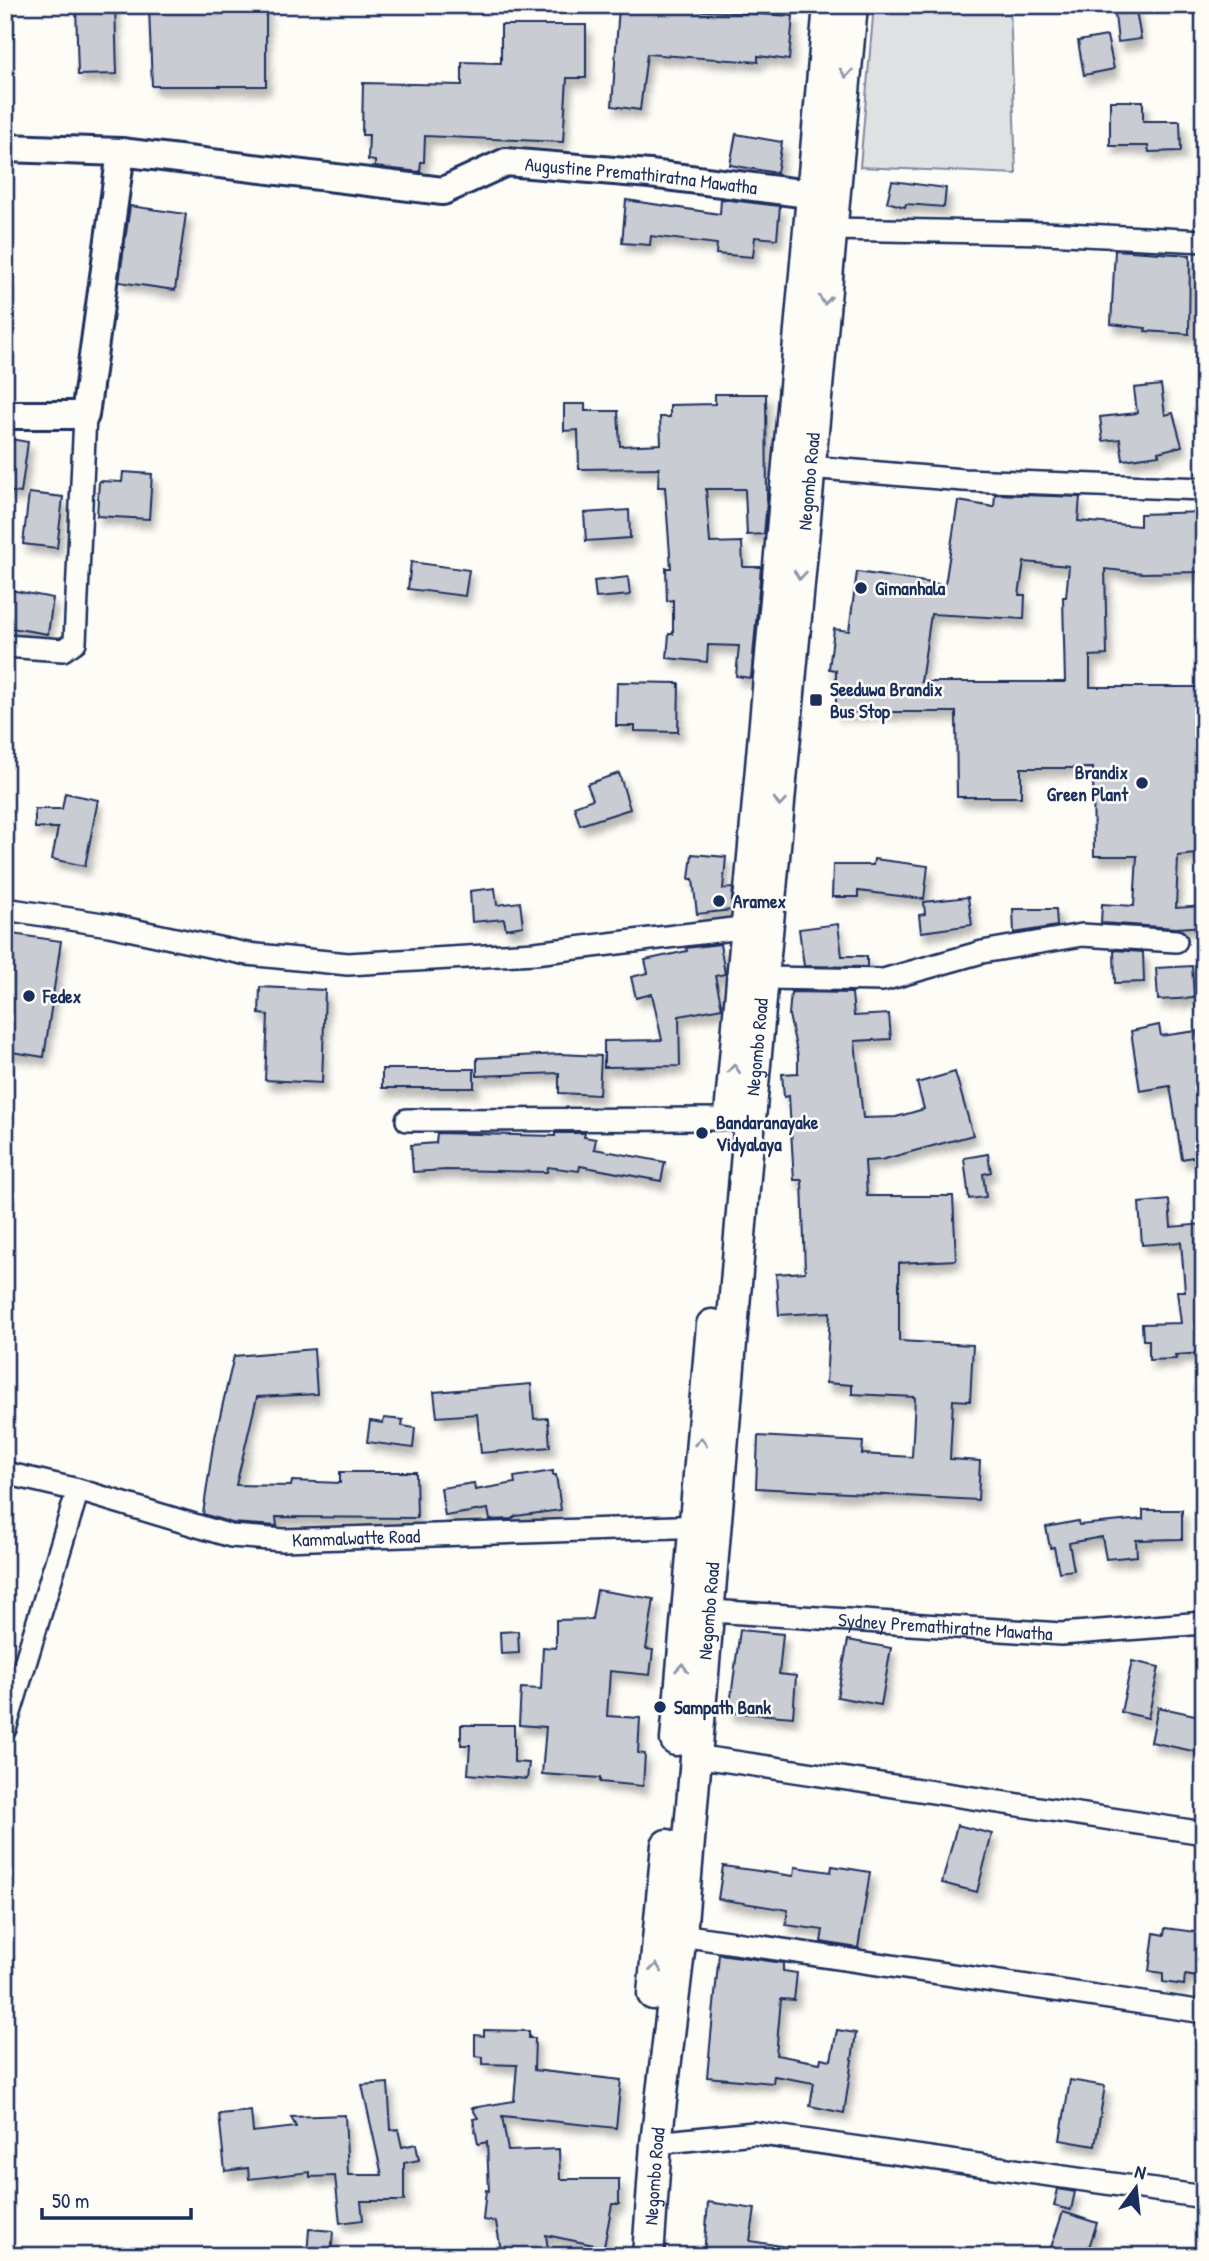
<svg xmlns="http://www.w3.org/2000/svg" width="1209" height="2261" viewBox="0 0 1209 2261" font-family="'Patrick Hand',sans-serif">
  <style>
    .green { fill: #e0e1e3; stroke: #7e88a0; stroke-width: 2 }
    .building { fill: #c9ccd3; stroke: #1b2f5e; stroke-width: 2; fill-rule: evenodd; filter: url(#shadow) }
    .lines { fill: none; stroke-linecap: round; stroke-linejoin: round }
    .minor-casing { stroke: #1b2f5e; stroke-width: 26 }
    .major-casing { stroke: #1b2f5e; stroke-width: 32 }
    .highway-casing { stroke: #1b2f5e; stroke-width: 35 }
    .minor { stroke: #fdfcf7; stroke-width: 21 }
    .major { stroke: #fdfcf7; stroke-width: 26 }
    .highway { stroke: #fdfcf7; stroke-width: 30 }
    .oneway { stroke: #8c96aa }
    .poi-dot { fill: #1b2f5e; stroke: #fdfcf7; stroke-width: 2.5 }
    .labels { text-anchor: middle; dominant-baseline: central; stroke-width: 5; stroke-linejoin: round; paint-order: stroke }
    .street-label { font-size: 19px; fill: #1b2f5e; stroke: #fdfcf7 }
    .poi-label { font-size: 19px; font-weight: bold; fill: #1b2f5e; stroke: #fdfcf7; text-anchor: start }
  </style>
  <defs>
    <filter id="shadow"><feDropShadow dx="4.5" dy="8" stdDeviation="3.5" flood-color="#0004"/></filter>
  </defs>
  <rect width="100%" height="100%" fill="#fdfcf7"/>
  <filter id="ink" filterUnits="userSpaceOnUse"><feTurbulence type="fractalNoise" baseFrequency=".0143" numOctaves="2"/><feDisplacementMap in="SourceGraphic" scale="14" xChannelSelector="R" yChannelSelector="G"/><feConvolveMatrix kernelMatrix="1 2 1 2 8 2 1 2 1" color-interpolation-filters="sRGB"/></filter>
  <g filter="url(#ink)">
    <!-- green -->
    <path class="green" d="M874,5H1010L1016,174L860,167Z"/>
    <!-- building -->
    <g class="building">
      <path d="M76,5H115L117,74L78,75Z"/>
      <path d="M236,5H266V86H152L149,8H236Z"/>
      <path d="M1114,5H1135L1141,39L1118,42Z"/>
      <path d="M619,6L793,16L789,60L758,56V62L647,54L640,110L612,106Z"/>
      <path d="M501,25H586V78H567L563,142L425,136L424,162H421L420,172L375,167V161L368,160L369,135H362L363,83L462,85V62L501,63Z"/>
      <path d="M1107,36L1114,69L1084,75L1078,41Z"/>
      <path d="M1110,101H1143V121H1180L1181,151L1149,152L1148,146H1110Z"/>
      <path d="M736,134L782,142L777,173L730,165Z"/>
      <path d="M892,181L946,188L944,207L906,204L905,207L887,202Z"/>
      <path d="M721,199L780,206L777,239L755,237L753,257L716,254L717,244L651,236L650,245L622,243L626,200L720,214Z"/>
      <path d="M130,206L186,214L175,290L119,282Z"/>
      <path d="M1115,250L1190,255L1189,334L1145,331L1146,328L1111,324Z"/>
      <path d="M1161,385L1165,415L1173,413L1182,446L1158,452L1159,455L1123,460L1120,439L1103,441L1100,417L1137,413L1134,388Z"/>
      <path d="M715,394H766L767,501L764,534L747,535L745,489H706L710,543L742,542L743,567H761L751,678L736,676L739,646L708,645L707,662L667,658L669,634H673V600L667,601L666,568H671L665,487H658L659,468L579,469L578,430L564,431V404H585V411H618L620,446L661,444L660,417H670V405L715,404Z"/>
      <path d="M5,438L28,442L21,493L5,491Z"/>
      <path d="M123,472L152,474L149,519L97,516L99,481L122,482Z"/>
      <path d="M29,493L63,497L57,548L23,544Z"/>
      <path d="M995,494L1080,497L1078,521L1140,526V514L1204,512V572L1143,573L1105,569L1107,655L1090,656V687H1204V853L1178,856L1176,908L1204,906V926L1176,928L1101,923L1102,904L1134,906L1137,856H1094L1093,768H1021V797H957L956,712H836V670L829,669L834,629L849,631L857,572L945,585L958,501L994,507ZM1024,562L1069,566L1066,597H1063L1065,682H921L931,614L1024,619L1025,595H1019Z"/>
      <path d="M629,510L630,538L586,541L584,513Z"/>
      <path d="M411,562L469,570L465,596L408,589Z"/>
      <path d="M628,577L630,595L596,598L594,581Z"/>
      <path d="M5,589L53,598L48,634L5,627Z"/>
      <path d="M617,682L679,683L678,732L635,731V726H616Z"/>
      <path d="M619,773L630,809L580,825L574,806L593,799L587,784Z"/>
      <path d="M65,793L98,800L85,866L52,859L58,828H35V809H62Z"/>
      <path d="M692,854L726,857L723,889L733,888L731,910L697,914L693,879H689Z"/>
      <path d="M874,859L928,866L924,899L858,891V897H832L833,865H873Z"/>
      <path d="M495,888L497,905L520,902L523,926L506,929L504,919L472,922L470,891Z"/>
      <path d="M968,897L972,925L921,932L919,915L925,914L924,902Z"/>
      <path d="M1013,909H1056L1057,926L1014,933Z"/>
      <path d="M838,924L842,956H867V967L804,966L799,929Z"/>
      <path d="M5,933L61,941L44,1057L5,1051Z"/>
      <path d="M720,944L725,974L715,976L722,1008L679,1016L680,1066L604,1067V1041L662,1040L652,994L636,998L631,977L648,973L645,960L687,951L686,948Z"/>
      <path d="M1114,950L1143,952L1144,982L1115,983Z"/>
      <path d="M1192,966L1194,998L1158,1000L1156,968Z"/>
      <path d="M260,987L325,990L322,1083L265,1080L268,1015L259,1014Z"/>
      <path d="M791,992L852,993L854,1016L889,1014L891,1039L855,1041L863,1118L896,1117L924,1109L917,1083L955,1072L973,1135L881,1160L865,1161L867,1196H953L956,1260L899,1263V1341L973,1345L970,1401L953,1400L950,1459L980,1461L978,1500L756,1488L758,1436L863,1442L862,1454L912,1457L915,1397L852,1394V1385L826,1383L830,1312L779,1315L776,1274L805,1272L802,1180H794L789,1096L784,1097L782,1074L798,1073V1056L789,1015Z"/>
      <path d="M1159,1025L1161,1036L1197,1031L1204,1079V1152L1197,1153V1156L1182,1159L1170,1086L1140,1091L1131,1031Z"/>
      <path d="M560,1054L601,1056L599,1095L559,1093V1073L477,1076V1058Z"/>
      <rect x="382" y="1069" width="92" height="19"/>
      <path d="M437,1133L555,1136V1133H585L584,1137L596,1139L594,1149L665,1162L661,1181L580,1166L579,1171L548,1167L547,1172L446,1170L413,1172L411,1145L436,1143Z"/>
      <path d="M988,1154L991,1172L983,1174L986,1197L969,1199L964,1158Z"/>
      <path d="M1169,1200L1171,1227L1204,1224V1353L1175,1355L1176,1359L1149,1360V1340H1143L1142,1324L1181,1323L1177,1291H1185L1181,1242L1142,1245L1139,1203Z"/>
      <path d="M314,1349L317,1394L257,1397L236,1485L291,1486L292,1481L340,1483V1472H416L417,1518L276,1517L277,1526L232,1523L203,1514L213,1446L234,1356Z"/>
      <path d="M531,1384L534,1419L548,1418L550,1447L481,1453L477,1414L437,1417L434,1392Z"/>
      <path d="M384,1418L403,1420L402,1426L415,1428L413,1448L367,1442L370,1421L383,1423Z"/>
      <path d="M553,1471V1475H556L561,1510L516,1516L511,1519L490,1520L488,1509L445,1516L441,1488L474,1483L475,1490L515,1483L514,1477Z"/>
      <path d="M1143,1510H1182V1539L1136,1540L1137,1556L1106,1559L1102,1537L1069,1543L1074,1570L1059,1572L1054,1547L1050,1548L1046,1527L1078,1521L1079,1525L1143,1519Z"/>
      <path d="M597,1590L654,1599L646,1649L653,1650L650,1675L610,1671L607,1716L640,1718L638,1753L645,1754L643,1786L600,1782V1778L542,1774L546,1727L519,1725L521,1688L541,1689L543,1647L556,1648V1620L592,1619Z"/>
      <path d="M740,1630L783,1634L779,1674L796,1676L793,1717L729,1712Z"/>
      <path d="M518,1631L519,1653L501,1654L500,1632Z"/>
      <path d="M848,1640L891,1648L881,1705L837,1697Z"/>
      <path d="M1132,1661L1159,1667L1148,1718L1121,1712Z"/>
      <path d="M1158,1707L1204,1717L1202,1753L1151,1742Z"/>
      <path d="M461,1725H514V1762L529,1763L527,1779L468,1774L470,1745H461Z"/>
      <path d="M957,1825L992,1834L977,1892L942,1883Z"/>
      <path d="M723,1866L794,1876L795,1867L831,1872L832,1866L870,1872L858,1948L821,1942L823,1930L786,1925L788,1910L718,1899Z"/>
      <path d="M1165,1928L1203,1933L1197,1977L1185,1975L1184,1985L1163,1982V1973L1149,1971L1154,1933L1164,1935Z"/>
      <path d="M719,1954L783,1963V1971L797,1973L794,2000L781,1999L776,2055L820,2063L821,2058L831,2060L837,2030L856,2033L844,2113L810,2106L814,2083L774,2076L773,2083L707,2077Z"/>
      <path d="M484,2030L529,2031V2038H535L534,2070L621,2080L616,2128L502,2116L508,2151L559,2149L560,2179H619V2204H612L604,2247L546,2235L549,2256H502L496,2222L483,2220L486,2190L489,2191L487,2142L478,2144L473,2119L478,2118L472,2108L514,2101L517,2065L483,2064V2057L475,2056V2035L484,2036Z"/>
      <path d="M1070,2080L1105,2086L1095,2146L1060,2140Z"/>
      <path d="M388,2083L391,2130L398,2129L402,2147L416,2144L419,2160L404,2163V2201H361L363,2220L340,2223L335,2176L310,2177V2172L249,2179L248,2168L225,2171L219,2114L251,2111L253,2132L296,2127L291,2117L345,2115L348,2175H382L362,2085Z"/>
      <path d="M1058,2189L1075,2192L1071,2210L1054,2206Z"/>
      <path d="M708,2202L755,2209L750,2241L788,2247L787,2256H704Z"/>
      <path d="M1063,2212L1097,2223L1086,2256H1048Z"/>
      <path d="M309,2229L333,2231L331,2256H307Z"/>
    </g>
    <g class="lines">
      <!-- minor casing -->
      <g class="minor-casing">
        <g id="minor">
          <path d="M831,229L1045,233L1204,241"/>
          <path d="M809,467L963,480L1204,489"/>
          <path d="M5,646L63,650L75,642L85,415"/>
          <path d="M5,909L109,925L247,954L348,964L535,953L758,926"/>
          <path d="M765,978L883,980L982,952L1082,935L1176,941"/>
          <path d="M407,1120L730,1119"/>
          <path id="s1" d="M5,1473L78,1490L231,1536L283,1540L706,1526"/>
          <path id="s2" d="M696,1610L1061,1634L1204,1623"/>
          <path d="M5,1729L78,1490"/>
          <path d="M695,1756L1204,1833"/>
          <path d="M681,1935L1204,2012"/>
          <path d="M656,2143L754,2133L1204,2197"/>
        </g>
      </g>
      <!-- major casing -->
      <g class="major-casing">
        <g id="major">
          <path d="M5,148L121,152"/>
          <path id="s3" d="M5,415H85L121,152L443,191L506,162L650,174L833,197"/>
        </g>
      </g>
      <!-- highway casing -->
      <g class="highway-casing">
        <g id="highway">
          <path d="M730,1115L829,5"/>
          <path d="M676,1740L712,1325"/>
          <path d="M653,1994L667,1845"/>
          <path id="s4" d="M648,2256L656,2143L681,1935L748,1141L852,5"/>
        </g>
      </g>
      <!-- minor -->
      <use href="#minor" class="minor"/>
      <!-- major -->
      <use href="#major" class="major"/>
      <!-- highway -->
      <use href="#highway" class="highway"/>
    </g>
    <!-- one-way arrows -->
    <defs><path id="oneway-chevron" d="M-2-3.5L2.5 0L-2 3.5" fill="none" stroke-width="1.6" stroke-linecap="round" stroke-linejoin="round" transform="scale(1.75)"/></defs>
    <g class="oneway">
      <use href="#oneway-chevron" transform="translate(846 73) rotate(95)"/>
      <use href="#oneway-chevron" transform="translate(825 300) rotate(95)"/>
      <use href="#oneway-chevron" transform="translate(800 575) rotate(95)"/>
      <use href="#oneway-chevron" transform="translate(780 802) rotate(95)"/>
      <use href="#oneway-chevron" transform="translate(734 1069) rotate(-85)"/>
      <use href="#oneway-chevron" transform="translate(701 1442) rotate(-85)"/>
      <use href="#oneway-chevron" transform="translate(682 1668) rotate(-85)"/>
      <use href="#oneway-chevron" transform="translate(656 1968) rotate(-84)"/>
    </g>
  </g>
  <!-- markers -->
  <g class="poi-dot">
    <circle cx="861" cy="588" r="7"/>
    <rect x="809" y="693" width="14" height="14" rx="3.5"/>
    <circle cx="1142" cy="783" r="7"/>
    <circle cx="719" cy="901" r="7"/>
    <circle cx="29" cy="996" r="7"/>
    <circle cx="702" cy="1133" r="7"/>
    <circle cx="660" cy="1707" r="7"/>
  </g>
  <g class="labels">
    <!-- street labels -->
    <g class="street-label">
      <text stroke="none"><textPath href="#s3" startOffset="875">Augustine Premathiratna Mawatha</textPath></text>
      <text stroke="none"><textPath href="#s4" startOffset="1782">Negombo Road</textPath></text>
      <text stroke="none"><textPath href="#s4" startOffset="1214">Negombo Road</textPath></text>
      <text stroke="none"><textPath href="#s1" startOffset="360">Kammalwatte Road</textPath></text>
      <text stroke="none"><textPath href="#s4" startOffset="648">Negombo Road</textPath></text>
      <text stroke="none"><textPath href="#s2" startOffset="250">Sydney Premathiratne Mawatha</textPath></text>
      <text stroke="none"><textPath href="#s4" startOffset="80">Negombo Road</textPath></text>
    </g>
    <!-- poi labels -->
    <g class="poi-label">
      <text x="875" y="588">Gimanhala</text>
      <text x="830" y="689">Seeduwa Brandix<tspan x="830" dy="22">Bus Stop</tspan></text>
      <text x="1128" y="772" text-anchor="end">Brandix<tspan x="1128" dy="22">Green Plant</tspan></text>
      <text x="733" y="901">Aramex</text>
      <text x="43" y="996">Fedex</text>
      <text x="716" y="1122">Bandaranayake<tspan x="716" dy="22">Vidyalaya</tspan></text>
      <text x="674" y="1707">Sampath Bank</text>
    </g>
  </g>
  <!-- margin -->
  <rect width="1209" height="2261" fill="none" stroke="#fdfcf7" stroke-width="28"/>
  <rect x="14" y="14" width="1181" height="2233" fill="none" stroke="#1b2f5e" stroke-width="2.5" filter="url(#ink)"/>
  <!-- north arrow -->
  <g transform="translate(1136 2188) rotate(15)" stroke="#fdfcf7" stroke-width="5" paint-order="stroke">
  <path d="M0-5L12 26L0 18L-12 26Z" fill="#1b2f5e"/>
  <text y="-10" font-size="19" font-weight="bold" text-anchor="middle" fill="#1b2f5e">N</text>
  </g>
  <!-- scale -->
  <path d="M42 2208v10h149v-10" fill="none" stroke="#1b2f5e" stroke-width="3.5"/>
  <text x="52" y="2208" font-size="21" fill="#1b2f5e" stroke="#fdfcf7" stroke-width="5" paint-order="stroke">50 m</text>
</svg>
